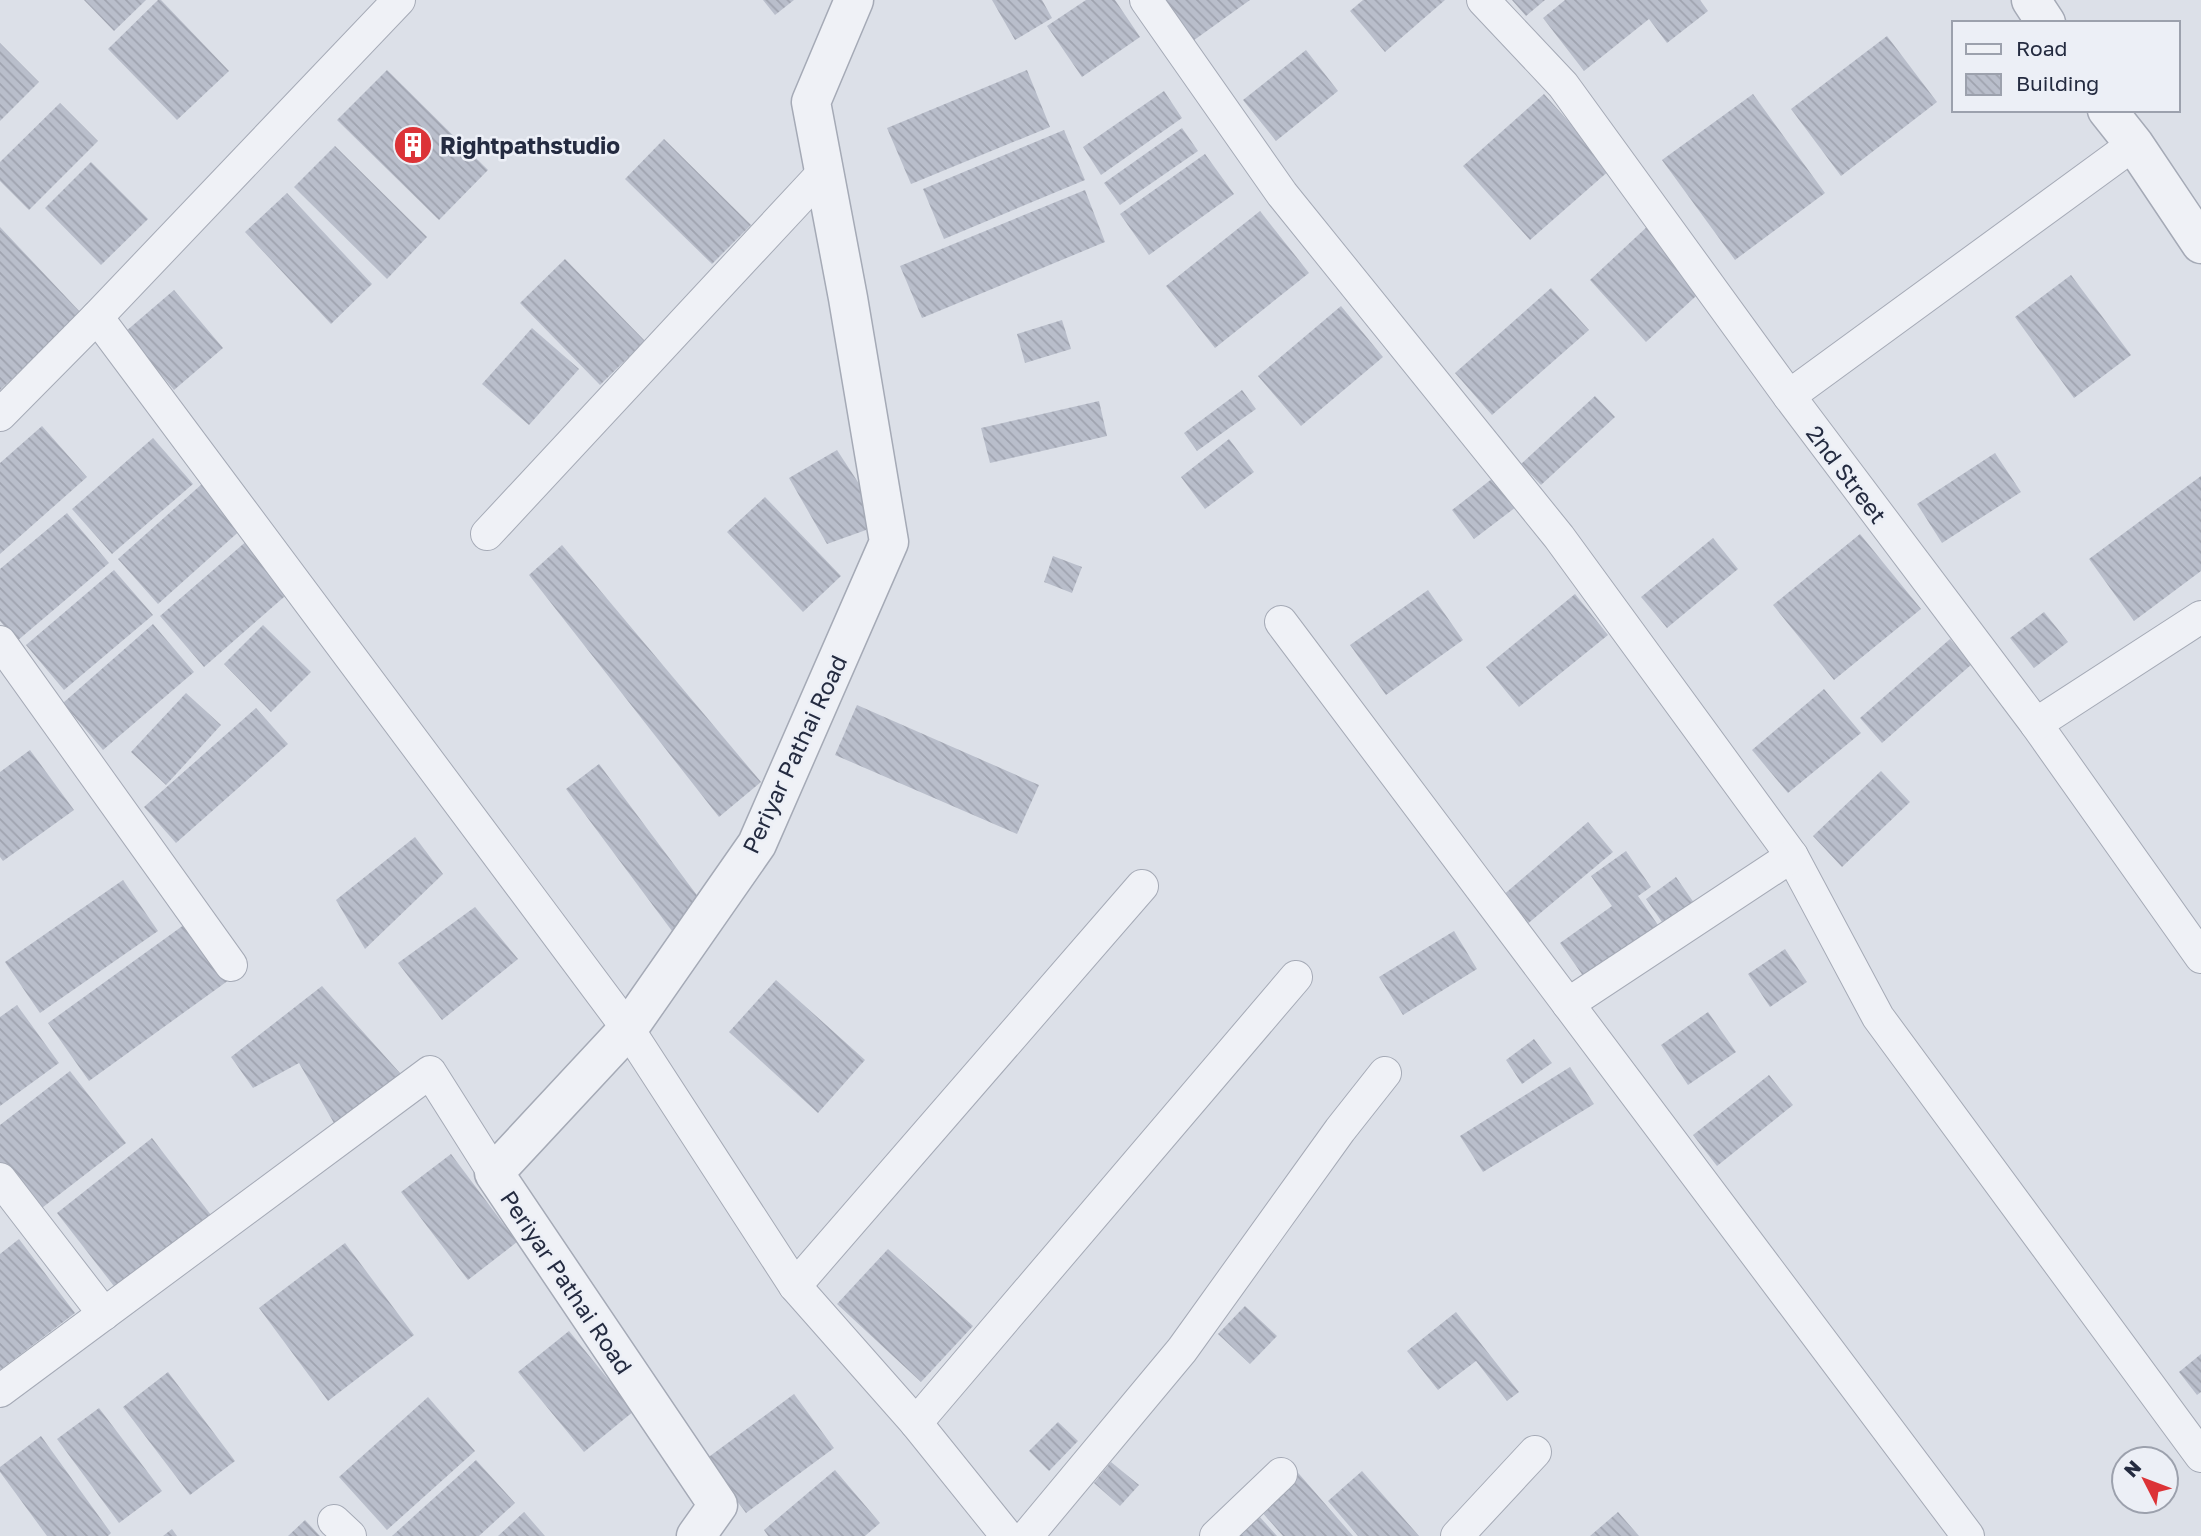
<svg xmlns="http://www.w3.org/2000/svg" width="2201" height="1536" viewBox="0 0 2201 1536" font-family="'Golos Text',sans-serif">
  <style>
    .building { fill: url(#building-back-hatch) }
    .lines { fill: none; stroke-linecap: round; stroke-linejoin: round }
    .minor-casing { stroke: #a5aab6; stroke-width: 34 }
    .tertiary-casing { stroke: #a5aab6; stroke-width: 41 }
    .minor { stroke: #eff1f6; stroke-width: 32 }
    .tertiary { stroke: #eff1f6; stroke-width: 38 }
    .labels { text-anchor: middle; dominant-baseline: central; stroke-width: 5; stroke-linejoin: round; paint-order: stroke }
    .poi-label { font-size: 23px; font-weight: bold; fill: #242b40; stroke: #eceff6; text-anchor: start }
    .street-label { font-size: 23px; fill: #242b40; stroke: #eceff6 }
  </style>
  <defs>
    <pattern id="building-back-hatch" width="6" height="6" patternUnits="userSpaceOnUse" patternTransform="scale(1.75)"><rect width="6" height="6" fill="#b9becb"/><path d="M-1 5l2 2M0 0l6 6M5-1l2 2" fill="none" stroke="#9fa3af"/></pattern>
  </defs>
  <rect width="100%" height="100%" fill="#dce0e8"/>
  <!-- building -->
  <g class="building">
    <path d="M84,0H146L114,31Z"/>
    <path d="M158,0H161L229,71L177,120L108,49Z"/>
    <path d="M763,0H794L775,15Z"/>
    <path d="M992,0H1042L1052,18L1015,40Z"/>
    <path d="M1086,0H1115L1140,37L1082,77L1047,26Z"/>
    <path d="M1160,0H1250L1190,43Z"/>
    <path d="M1363,0H1445L1385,52L1350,11Z"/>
    <path d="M1512,0H1545L1526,16Z"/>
    <path d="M1565,0H1700L1708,11L1667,43L1649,19L1584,71L1543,18Z"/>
    <path d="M1887,36L1937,102L1841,176L1791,109Z"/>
    <path d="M0,43L39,82L0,121Z"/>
    <path d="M1306,50L1338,91L1276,141L1243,100Z"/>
    <path d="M387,70L488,170L439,220L337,120Z"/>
    <path d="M1027,70L1050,127L911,184L887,128Z"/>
    <path d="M1164,91L1182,118L1101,175L1083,147Z"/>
    <path d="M1544,94L1611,169L1530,240L1463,166Z"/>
    <path d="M1753,94L1825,193L1735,260L1662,160Z"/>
    <path d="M60,103L98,141L29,210L0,181V162Z"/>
    <path d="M1182,128L1198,151L1120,205L1104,183Z"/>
    <path d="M1064,130L1085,180L944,239L923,189Z"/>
    <path d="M664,139L751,225L712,264L625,179Z"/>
    <path d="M335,146L427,237L387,279L294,187Z"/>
    <path d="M1205,154L1234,194L1149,255L1120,214Z"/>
    <path d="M91,162L148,219L101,265L45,208Z"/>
    <path d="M1085,190L1105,242L922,318L900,266Z"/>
    <path d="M287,193L372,284L331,324L245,232Z"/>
    <path d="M1260,211L1309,273L1215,348L1166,286Z"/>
    <path d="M1650,224L1707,286L1646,342L1590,280Z"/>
    <path d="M0,227L81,313L0,390Z"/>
    <path d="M565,259L645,341L600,385L520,303Z"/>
    <path d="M2071,275L2131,355L2074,398L2015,317Z"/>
    <path d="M1551,288L1589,330L1492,415L1455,373Z"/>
    <path d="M174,290L223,348L174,390L125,332Z"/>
    <path d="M1341,306L1383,357L1301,426L1258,376Z"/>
    <path d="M1062,320L1071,349L1025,363L1017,334Z"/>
    <path d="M532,328L579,369L529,425L482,384Z"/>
    <path d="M1242,390L1256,409L1197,451L1184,433Z"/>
    <path d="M1595,396L1615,417L1541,485L1521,464Z"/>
    <path d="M1099,401L1107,436L990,463L981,428Z"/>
    <path d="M42,426L87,477L0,554V463Z"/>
    <path d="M153,438L193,484L112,554L72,509Z"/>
    <path d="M1229,439L1254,472L1205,509L1181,477Z"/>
    <path d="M837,450L867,496L866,530L827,544L789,478Z"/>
    <path d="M1995,453L2021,492L1942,543L1917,504Z"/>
    <path d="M2201,476V571L2134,621L2089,559Z"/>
    <path d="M1493,478L1516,507L1474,539L1452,510Z"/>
    <path d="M203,483L244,527L158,604L118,559Z"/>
    <path d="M765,497L841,576L803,612L727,532Z"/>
    <path d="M67,513L109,563L17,641L0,621V569Z"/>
    <path d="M1860,534L1921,609L1834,680L1773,605Z"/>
    <path d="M1713,538L1738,569L1667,628L1641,597Z"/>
    <path d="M249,539L292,590L204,667L160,616Z"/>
    <path d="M562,545L761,782L719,817L529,575Z"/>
    <path d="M1053,556L1082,567L1072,593L1044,582Z"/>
    <path d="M114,570L153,615L64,690L26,645Z"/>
    <path d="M1428,590L1463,640L1386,695L1350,645Z"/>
    <path d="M1575,594L1608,635L1519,707L1486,667Z"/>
    <path d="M2044,612L2068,642L2034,668L2010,638Z"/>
    <path d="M153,624L194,672L103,750L63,703Z"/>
    <path d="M263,625L311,672L271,712L224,664Z"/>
    <path d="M1950,639L1972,664L1882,743L1860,718Z"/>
    <path d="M1824,689L1861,733L1788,793L1752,750Z"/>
    <path d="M186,693L221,725L166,785L131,752Z"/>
    <path d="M857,705L1039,785L1017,834L835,755Z"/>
    <path d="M256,708L288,744L176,843L144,807Z"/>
    <path d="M30,750L74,810L3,861L0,857V772Z"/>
    <path d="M599,764L705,906L672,931L566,789Z"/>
    <path d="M1881,771L1910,802L1842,867L1813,836Z"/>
    <path d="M1588,822L1613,852L1525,926L1501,897Z"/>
    <path d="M415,837L443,874L365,949L336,900Z"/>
    <path d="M1626,851L1651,887L1638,896L1660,928L1586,980L1560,943L1612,906L1591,876Z"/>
    <path d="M1676,877L1699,910L1669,932L1646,899Z"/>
    <path d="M123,880L158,931L40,1013L5,962Z"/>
    <path d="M475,907L518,959L442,1020L398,963Z"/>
    <path d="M188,922L229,980L89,1081L48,1023Z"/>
    <path d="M1454,931L1477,969L1403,1015L1379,977Z"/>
    <path d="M1785,949L1807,982L1770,1007L1748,974Z"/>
    <path d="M776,980L865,1060L818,1113L729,1032Z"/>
    <path d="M322,986L408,1082L338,1130L299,1063L253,1088L231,1057Z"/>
    <path d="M17,1005L59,1063L0,1106V1017Z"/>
    <path d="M1708,1012L1736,1052L1688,1085L1661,1045Z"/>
    <path d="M1534,1039L1552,1063L1522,1084L1506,1060Z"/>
    <path d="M1570,1067L1594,1104L1483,1172L1460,1136Z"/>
    <path d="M70,1071L126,1143L38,1211L0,1163V1125Z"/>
    <path d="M1769,1075L1793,1105L1717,1166L1693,1135Z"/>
    <path d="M152,1138L211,1215L117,1290L57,1213Z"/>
    <path d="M451,1154L517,1242L468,1280L401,1192Z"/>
    <path d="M19,1239L75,1313L0,1370V1254Z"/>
    <path d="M345,1243L414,1335L328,1401L259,1308Z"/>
    <path d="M888,1249L973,1326L921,1382L837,1304Z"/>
    <path d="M1245,1306L1277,1336L1250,1364L1218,1334Z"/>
    <path d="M1456,1312L1519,1392L1507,1401L1476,1361L1438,1390L1407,1351Z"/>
    <path d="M569,1331L634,1411L584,1452L518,1372Z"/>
    <path d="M2201,1354V1392L2197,1395L2179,1372Z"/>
    <path d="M168,1372L235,1461L190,1495L123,1407Z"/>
    <path d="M794,1394L834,1448L746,1513L706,1459Z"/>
    <path d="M428,1397L475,1451L387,1530L339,1477Z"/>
    <path d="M99,1408L162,1491L119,1523L57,1439Z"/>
    <path d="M1058,1422L1078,1441L1049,1471L1029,1451Z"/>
    <path d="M41,1436L111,1533L108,1536H47L0,1472V1467Z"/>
    <path d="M476,1460L515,1503L479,1536H392Z"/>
    <path d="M1111,1462L1139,1485L1120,1506L1094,1483Z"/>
    <path d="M1293,1467L1353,1536H1283L1253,1502Z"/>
    <path d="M835,1470L880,1523L865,1536H768L764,1530Z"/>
    <path d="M1362,1471L1419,1536H1358L1328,1501Z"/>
    <path d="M524,1512L545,1536H498Z"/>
    <path d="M1618,1512L1639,1536H1590Z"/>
    <path d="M1259,1516L1277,1536H1236Z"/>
    <path d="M305,1520L320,1536H288Z"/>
    <path d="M172,1529L177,1536H163Z"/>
  </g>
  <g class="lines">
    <!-- minor casing -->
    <g class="minor-casing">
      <g id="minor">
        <path d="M1146,0L1282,194L1559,537L1792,856L1878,1017L2201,1456"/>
        <path d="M1483,0L1563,85L1789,396L2036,724L2201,957"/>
        <path d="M97,317L628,1029L795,1286L916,1423L1007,1536"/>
        <path d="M1789,396L2134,144"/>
        <path d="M0,415L97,317L399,0"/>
        <path d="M487,534L823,173"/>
        <path d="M1281,622L1968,1536"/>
        <path d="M0,642L231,965"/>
        <path d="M2036,724L2201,617"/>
        <path d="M1568,1004L1792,856"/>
        <path d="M0,1179L104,1314"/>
        <path d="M795,1286L1142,886"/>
        <path d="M0,1391L430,1072L494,1173"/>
        <path d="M916,1423L1296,977"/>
        <path d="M334,1521L350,1536"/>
        <path d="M1027,1536L1182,1350L1340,1130L1385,1073"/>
        <path d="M1216,1536L1281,1474"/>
        <path d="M1457,1536L1535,1452"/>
      </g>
    </g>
    <!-- tertiary casing -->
    <g class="tertiary-casing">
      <g id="tertiary">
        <path d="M2031,0L2046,23"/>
        <path d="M2107,110L2134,144L2201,244"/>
        <path d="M696,1536L718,1505L494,1173L628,1029L757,844L889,542L848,298L811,102L854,0"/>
      </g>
    </g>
    <!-- minor -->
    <use href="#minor" class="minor"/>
    <!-- tertiary -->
    <use href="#tertiary" class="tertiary"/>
  </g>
  <!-- icons -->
  <defs>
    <g id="building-disc" transform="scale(2.0125)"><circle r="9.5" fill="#dc3337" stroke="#eceff6"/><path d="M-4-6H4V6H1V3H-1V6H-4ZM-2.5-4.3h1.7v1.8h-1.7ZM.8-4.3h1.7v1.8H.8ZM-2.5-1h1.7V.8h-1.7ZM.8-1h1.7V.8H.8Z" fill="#fff"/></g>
  </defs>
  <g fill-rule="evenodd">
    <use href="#building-disc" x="413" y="145"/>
  </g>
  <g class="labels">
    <!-- poi labels -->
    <g class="poi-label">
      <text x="440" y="145">Rightpathstudio</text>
    </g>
    <!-- street labels -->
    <g class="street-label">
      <text transform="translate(1847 474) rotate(53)">2nd Street</text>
      <text transform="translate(794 754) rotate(-65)">Periyar Pathai Road</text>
      <text transform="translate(567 1282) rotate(56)">Periyar Pathai Road</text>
    </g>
  </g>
  <!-- legend -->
  <rect x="1952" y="21" width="228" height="91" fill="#eceff6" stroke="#9ca1ad" stroke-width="2"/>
  <rect x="1966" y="44" width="35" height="10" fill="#eff1f6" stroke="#9ca1ad" stroke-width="2"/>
  <text x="2016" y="56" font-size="21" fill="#242b40">Road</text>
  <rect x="1966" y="74" width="35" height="21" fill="url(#building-back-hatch)" stroke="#9ca1ad" stroke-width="2"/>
  <text x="2016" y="91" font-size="21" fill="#242b40">Building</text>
  <!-- north arrow -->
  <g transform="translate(2145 1480) rotate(312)"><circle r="33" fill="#eceff6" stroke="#9ca1ad" stroke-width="2"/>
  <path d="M0-5L12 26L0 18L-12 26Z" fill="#dc3337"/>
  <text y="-10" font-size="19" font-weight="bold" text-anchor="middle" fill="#242b40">N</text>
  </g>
</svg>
